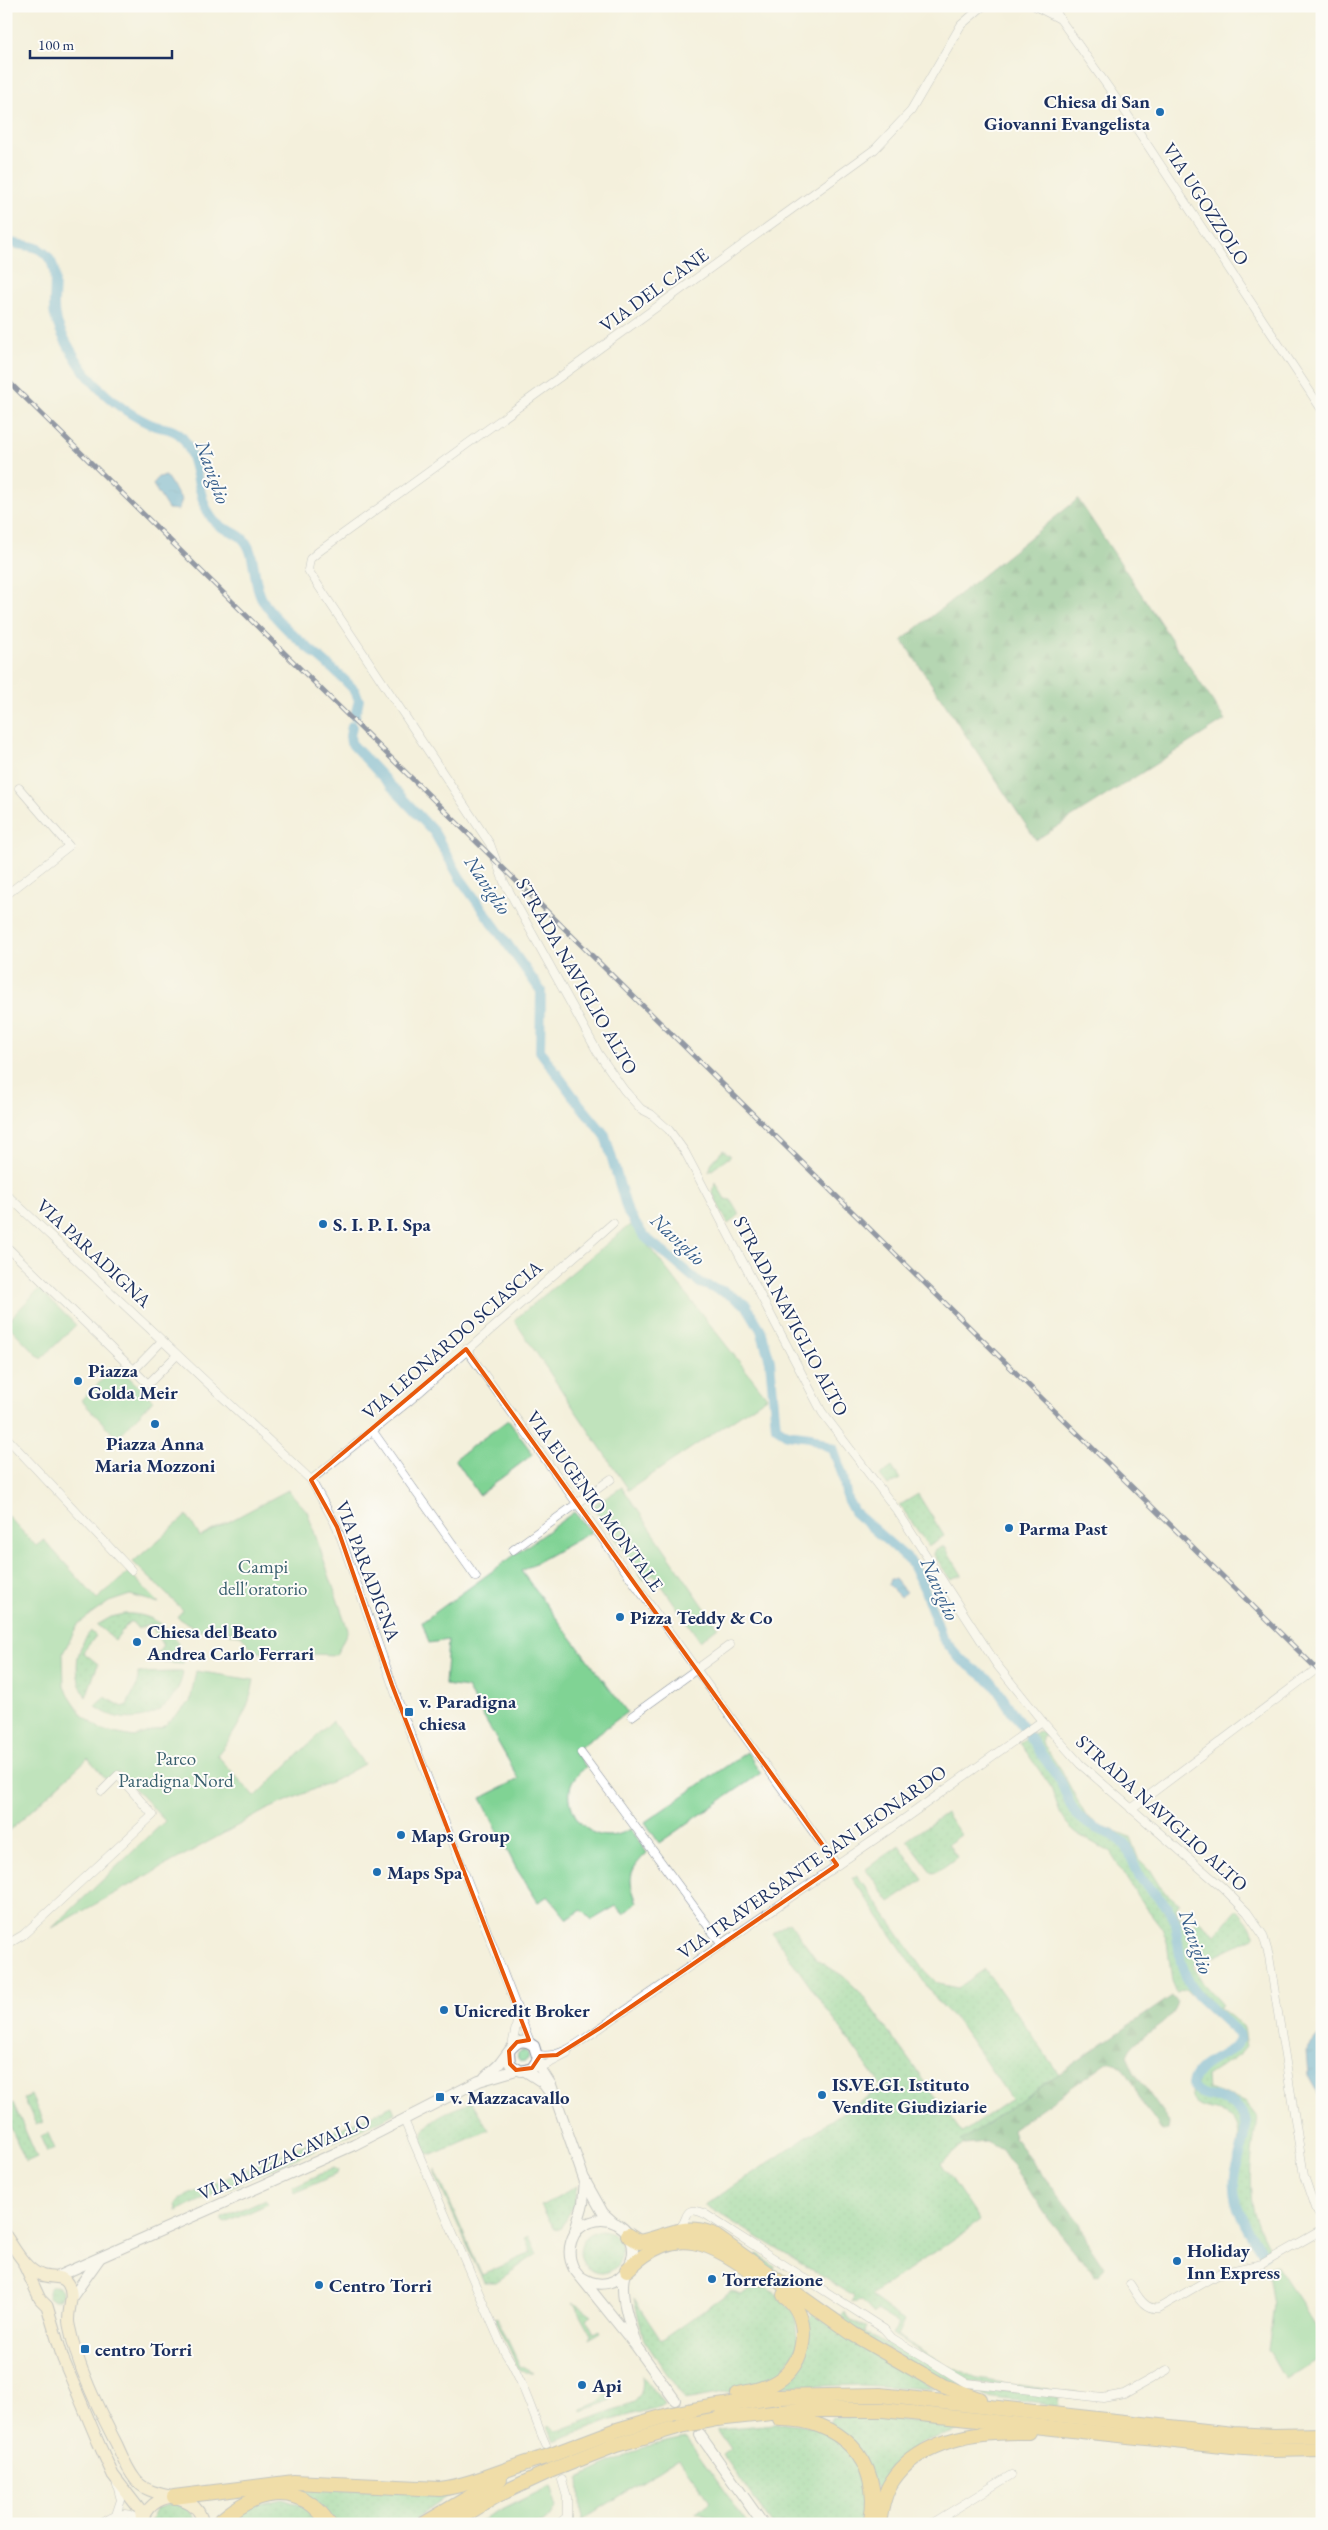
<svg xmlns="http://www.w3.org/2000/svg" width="1328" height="2530" viewBox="0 0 1328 2530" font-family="'EB Garamond',serif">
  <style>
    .grass { fill: url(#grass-dots); stroke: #4e8179 }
    .forest { fill: url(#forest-firs); stroke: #42726e }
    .green { fill: #80d394; stroke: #4e8179 }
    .water { fill: url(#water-ripples); stroke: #3a6d9a }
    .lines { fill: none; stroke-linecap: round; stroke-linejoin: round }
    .canal { stroke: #5aabd5; stroke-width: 10 }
    .minor-casing { stroke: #88909d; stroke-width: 9 }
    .tertiary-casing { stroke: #88909d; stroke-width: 12 }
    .secondary-casing { stroke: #88909d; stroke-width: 13 }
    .trunk-casing { stroke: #88909d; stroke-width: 16 }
    .minor { stroke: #fff; stroke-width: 8 }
    .tertiary { stroke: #fff; stroke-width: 10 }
    .secondary { stroke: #f7e8c3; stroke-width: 11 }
    .trunk { stroke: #ebc669; stroke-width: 14 }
    .rail-casing { stroke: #1b2f5e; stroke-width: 5 }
    .rail { stroke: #fdfcf7; stroke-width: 3; stroke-dasharray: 9; stroke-linecap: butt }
    .trunk-bridge-casing { stroke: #88909d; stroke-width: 16; stroke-linecap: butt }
    .trunk-bridge { stroke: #ebc669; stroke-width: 14 }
    .marked { fill: none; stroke: #e8590c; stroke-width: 4; stroke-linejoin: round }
    .poi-dot { fill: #1f6fb2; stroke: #fdfcf7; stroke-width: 2 }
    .labels { text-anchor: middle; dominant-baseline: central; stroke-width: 4; stroke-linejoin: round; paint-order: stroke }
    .poi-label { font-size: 19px; font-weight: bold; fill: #1b2f5e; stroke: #fdfcf7; text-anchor: start }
    .street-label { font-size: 19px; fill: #1b2f5e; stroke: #fdfcf7 }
    .park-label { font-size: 19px; fill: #39606e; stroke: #fdfcf7 }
    .water-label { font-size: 20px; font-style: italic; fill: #315a88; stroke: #fdfcf7 }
  </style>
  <defs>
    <pattern id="grass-dots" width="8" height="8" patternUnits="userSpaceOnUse" patternTransform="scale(1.25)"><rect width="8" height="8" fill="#80d394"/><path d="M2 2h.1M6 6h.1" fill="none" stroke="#6eb582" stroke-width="1.8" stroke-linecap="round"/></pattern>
    <pattern id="forest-firs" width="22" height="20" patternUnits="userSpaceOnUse" patternTransform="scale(1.25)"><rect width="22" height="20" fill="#68b57e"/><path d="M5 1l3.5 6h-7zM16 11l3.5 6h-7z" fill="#55946a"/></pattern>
    <pattern id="water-ripples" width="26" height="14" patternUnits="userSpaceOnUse" patternTransform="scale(1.25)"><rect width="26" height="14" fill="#5aabd5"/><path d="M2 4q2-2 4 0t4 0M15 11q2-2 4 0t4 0" fill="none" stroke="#4a8cb0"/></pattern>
  </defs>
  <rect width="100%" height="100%" fill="#fdfcf7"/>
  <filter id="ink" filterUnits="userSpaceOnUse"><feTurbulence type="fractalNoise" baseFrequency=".02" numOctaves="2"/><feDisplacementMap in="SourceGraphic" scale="10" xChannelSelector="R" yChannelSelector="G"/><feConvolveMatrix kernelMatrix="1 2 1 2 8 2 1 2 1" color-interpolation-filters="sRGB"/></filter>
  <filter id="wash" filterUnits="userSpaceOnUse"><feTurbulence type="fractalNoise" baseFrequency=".0096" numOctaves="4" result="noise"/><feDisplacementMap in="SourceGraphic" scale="20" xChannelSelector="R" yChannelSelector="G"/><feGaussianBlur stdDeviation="1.12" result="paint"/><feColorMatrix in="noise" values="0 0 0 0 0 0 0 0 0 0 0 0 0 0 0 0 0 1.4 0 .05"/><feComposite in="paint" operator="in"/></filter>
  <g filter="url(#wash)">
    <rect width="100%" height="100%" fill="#f4f0dc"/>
    <!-- grass -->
    <g class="grass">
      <path d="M723,1150L731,1156L709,1172L712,1162Z"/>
      <path d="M715,1182L725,1199L731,1200L738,1212V1216L728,1224L713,1194Z"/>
      <path d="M892,1467L900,1479L888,1486L880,1476Z"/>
      <path d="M918,1494L944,1536L928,1546L900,1505Z"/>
      <path d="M942,1547H945L962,1575L950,1579L934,1555L935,1551Z"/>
      <path d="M124,1614C155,1612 181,1633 183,1664L146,1661L161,1650L160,1648L163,1646L150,1623L138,1629L132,1622H129L115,1640L97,1625L111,1617Z"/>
      <path d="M91,1631L96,1636L83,1652L98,1664L86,1697C73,1676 74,1650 91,1631Z"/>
      <path d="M176,1672H183C176,1715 129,1733 95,1706L105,1697L123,1707L127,1705L138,1683V1673Z"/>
      <path d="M1038,1731L1047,1736L1042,1737V1743L1061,1770L1086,1816L1098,1824L1130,1837L1138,1858L1149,1869L1162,1890L1180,1904L1177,1909L1186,1933L1198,1920L1215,1934L1237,1909L1250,1925L1255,1936L1193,1966L1203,1983L1222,2005L1219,2007L1244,2027L1247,2047L1241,2054L1207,2076L1208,2089L1245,2102L1257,2117C1250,2170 1242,2202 1271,2251L1267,2253C1255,2235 1239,2214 1237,2192C1233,2166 1259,2133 1243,2110C1232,2093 1209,2099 1197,2086C1195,2057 1250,2063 1241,2031L1192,1983L1183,1957L1178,1916L1171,1905L1142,1875L1131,1847L1118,1835L1091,1823L1080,1814L1059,1771L1033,1738V1734Z"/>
      <path d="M1026,1738L1062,1791L1066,1806L1075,1819L1086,1827L1113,1838L1123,1846L1137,1880L1169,1916L1179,1966L1186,1986L1199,2001L1223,2020L1215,2018L1185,1989L1177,1993L1172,1981L1167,1942L1162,1928L1138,1897L1110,1852L1079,1835L1067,1824L1060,1813L1051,1787L1020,1743Z"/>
      <path d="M946,1813L961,1835L948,1844L957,1857L937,1872L932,1873L907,1840Z"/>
      <path d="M899,1845L923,1880L890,1902L866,1869Z"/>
      <path d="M857,1875L925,1971L938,1984L958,1988L985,1969L1059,2074L962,2141L964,2144L941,2163L980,2221L871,2296L904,2320L897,2336L944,2364L977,2379L1080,2394L971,2383L892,2334L899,2323L877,2310L874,2314L862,2301L851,2303L854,2296L705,2205L882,2087L772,1933L789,1922L816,1959L843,1976L859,1991L962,2133L1011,2099L958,2022L940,2005L852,1878Z"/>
      <circle cx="523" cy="2056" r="5.5"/>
      <path d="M1191,2092C1200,2100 1206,2097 1217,2100C1246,2106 1243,2131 1237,2154C1238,2144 1241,2132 1236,2123C1229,2106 1191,2116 1191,2092Z"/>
      <path d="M31,2095L43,2122L36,2125L24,2098Z"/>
      <path d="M472,2102L489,2130L432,2155L426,2154C409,2122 450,2111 472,2102Z"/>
      <path d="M13,2103L37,2157L26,2162L6,2117V2106Z"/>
      <path d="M392,2106L395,2113L382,2120L177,2211L176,2203L179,2199Z"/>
      <path d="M48,2133L55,2149L47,2152L40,2136Z"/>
      <path d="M334,2168L338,2170L337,2174L294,2193L292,2187Z"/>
      <path d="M435,2169L482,2275L531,2253L525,2238L529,2236L537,2254L496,2282H484L435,2175Z"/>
      <path d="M577,2186L574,2205L560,2229L556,2230L541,2206Z"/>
      <path d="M265,2199L268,2204L225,2223L222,2221V2218Z"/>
      <circle cx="601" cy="2252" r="21"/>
      <path d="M757,2254L775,2266L774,2269L798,2284L796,2288L841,2316L845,2311L851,2321L867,2326L865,2331L886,2344L889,2339L965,2385L1059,2396L1058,2406L987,2397L941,2381L838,2320L755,2258Z"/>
      <path d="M759,2284L782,2297L794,2311L798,2345L782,2373L746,2389L685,2400L644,2340L634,2299L661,2340L731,2291L740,2295Z"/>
      <circle cx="55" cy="2293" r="7"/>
      <path d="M573,2302L591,2315L586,2318L594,2333L600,2330L601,2332L589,2339L591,2335Z"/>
      <path d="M813,2314L934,2388V2389L860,2385L780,2387L809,2318Z"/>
      <path d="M497,2317L520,2366L533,2373H525L518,2368L495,2318Z"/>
      <path d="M642,2375L665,2405L609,2421L554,2442L548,2427L551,2426L556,2431L561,2430L634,2402C643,2395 643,2385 642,2375Z"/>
      <path d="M607,2392L611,2393L608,2402L582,2411V2409L599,2402Z"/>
      <path d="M832,2417L878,2418L955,2425L960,2428C952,2435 931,2437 920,2444C898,2457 894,2474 879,2491L829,2423Z"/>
      <path d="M786,2423C795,2424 806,2424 813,2427C854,2445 874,2480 865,2524H772L723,2455L731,2449L717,2429Z"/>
      <path d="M284,2486L450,2494L408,2524H334Z"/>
      <path d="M282,2499L304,2506L322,2524H223L242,2508Z"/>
      <path d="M172,2503C185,2504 193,2511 196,2524H149L156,2509Z"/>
    </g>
    <!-- forest -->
    <g class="forest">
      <path d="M1078,499L1225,720L1036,840L902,640Z"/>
      <path d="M1172,1996L1177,2002C1172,2028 1133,2034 1127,2056L1134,2072L1170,2123L1169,2130L1164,2131L1160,2129C1156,2120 1150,2114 1144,2106C1134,2091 1130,2066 1109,2061L1012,2129L1015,2139L1080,2223L1088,2243L1104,2267L1099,2275L1095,2276L1050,2221L1002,2150L987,2142L964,2144L961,2141Z"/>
    </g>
    <!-- green -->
    <g class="green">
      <path d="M631,1224L767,1397L629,1490L514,1320Z"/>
      <path d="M39,1289L76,1325L41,1359L6,1323Z"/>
      <path d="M117,1366L153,1400L117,1438L81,1400Z"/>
      <path d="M508,1420L533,1454L479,1495L455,1459Z"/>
      <path d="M622,1487L718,1627L700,1641L654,1574L644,1580L593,1506Z"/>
      <path d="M288,1490L307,1511L348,1630L336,1655L254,1652L241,1635L230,1634V1631H200L177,1617L183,1610L133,1562L187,1515L200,1537Z"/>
      <path d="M574,1512L591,1532L521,1571L627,1712L575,1751L586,1767C579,1773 571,1779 570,1789C567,1811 584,1836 608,1836C616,1836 624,1832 631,1829L647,1853C629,1870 627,1879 637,1902L623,1914L616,1906L592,1920L582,1910L567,1919L548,1896L538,1902L516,1868L481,1798L519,1779L467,1688L445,1685L448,1640L429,1643L422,1622Z"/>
      <path d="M6,1514L36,1546L44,1540L97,1599L129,1572L159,1603L130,1595L109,1602L79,1623L63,1653L64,1687L83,1716L103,1731L134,1737L163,1727L190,1702L196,1671L254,1680C249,1710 236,1733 217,1755L255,1797L332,1721L364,1764L335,1780L266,1810L52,1928L165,1821L119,1772L107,1780L88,1758L6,1834Z"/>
      <path d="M747,1752L761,1773L659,1843L645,1822Z"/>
      <path d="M1276,2265L1322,2335V2357L1285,2380L1268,2350L1274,2305L1268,2268Z"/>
      <path d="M686,2438L748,2524H724L721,2519L695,2512L710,2501L679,2458L581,2521L579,2478L647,2446Z"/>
      <path d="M550,2486L557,2507L550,2518L542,2524H474Z"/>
    </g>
    <!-- water -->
    <g class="water">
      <path d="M166,476L182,500L178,510L168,509L153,485L158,477Z"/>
      <path d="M890,1579H895L906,1592L900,1597L888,1585Z"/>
      <path d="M1322,2034V2101L1308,2076L1306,2051L1317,2037Z"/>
    </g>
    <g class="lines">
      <!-- canal -->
      <g class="canal">
        <path d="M6,241C16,246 30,244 39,249C65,264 50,296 55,316C61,336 73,355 85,372C102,394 124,412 150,424C160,429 173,427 181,436C200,459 195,493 211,517C219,531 235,529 244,540C258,557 251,584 265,604C289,638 328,660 355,691L359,700L355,716"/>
        <path d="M352,726L350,736L351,743L434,832L460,878L541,991L540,1051L576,1100L605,1135L628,1213L644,1236L700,1283L725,1292L746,1305L761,1330L770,1361L776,1427L787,1434L810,1437L833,1449L843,1476L847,1499L854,1512L910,1561L924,1588L942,1637L960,1659L993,1683L1023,1728"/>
        <path d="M1029,1736L1061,1782L1070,1804L1077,1815L1088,1824L1116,1837L1127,1847L1140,1878L1169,1909L1174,1917L1181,1962L1188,1982L1198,1996L1239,2034L1240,2039L1237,2045C1224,2057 1194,2064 1192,2085C1202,2105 1234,2090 1244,2118C1250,2137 1236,2160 1234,2178C1231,2206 1249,2233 1264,2255"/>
      </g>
    </g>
  </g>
  <g filter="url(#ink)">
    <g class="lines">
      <!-- minor casing -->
      <g class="minor-casing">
        <g id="minor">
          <path d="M983,6L961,25L911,111L875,149L318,552L310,559L308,570L490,844L504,882L598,1053L624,1090L641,1109L651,1114L669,1130L685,1152L822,1412L898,1512L997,1665L1042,1721L1080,1764L1222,1887L1247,1912L1263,1935L1269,1956L1304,2176L1315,2208L1322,2219"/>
          <path d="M1035,6L1060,19L1053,6"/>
          <path d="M1060,19L1125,111L1322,410"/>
          <path d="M6,895L69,846L19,788"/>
          <path d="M6,1194L311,1480L337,1527L402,1712L530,2042"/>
          <path d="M6,1246L148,1384L177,1355"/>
          <path d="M466,1349L837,1865"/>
          <path d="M134,1370L162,1341"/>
          <path d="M372,1430L476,1577"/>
          <path d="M6,1437L131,1570"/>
          <path d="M311,1480L408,1402L613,1223"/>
          <path d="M513,1550L611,1479"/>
          <path d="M632,1716L730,1645"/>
          <path d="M581,1753L722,1945"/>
          <path d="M1131,1809L1322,1665"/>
          <path d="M6,1945L23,1935L153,1815L118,1775L102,1791"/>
          <path d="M512,2046L519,2012"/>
          <path d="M539,2055C561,2059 582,2040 600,2028L887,1831L1042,1721"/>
          <path d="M537,2063L546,2065L567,2054"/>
          <path d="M404,2120L504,2351C523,2380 532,2413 546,2445"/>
          <path d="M678,2229C690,2222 681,2203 705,2214L884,2329L892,2338L966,2383L1103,2398L1124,2394L1167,2370"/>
          <path d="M1130,2284C1137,2294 1144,2311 1159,2308L1220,2273L1262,2264L1322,2230"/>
          <path d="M562,2480L567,2497V2524"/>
          <path d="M116,2481L121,2500L116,2515"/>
          <path d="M101,2524C113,2516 130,2506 139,2524"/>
          <path d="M558,2524L567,2517"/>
          <path d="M931,2524L1011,2475"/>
        </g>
      </g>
      <!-- tertiary casing -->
      <g class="tertiary-casing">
        <g id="tertiary">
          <path d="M537,2063L551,2085L584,2179L603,2213L612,2221"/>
          <path d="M525,2071L542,2082L550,2093"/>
          <path d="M485,2077C490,2072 496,2068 500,2063C510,2051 517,2033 534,2046L538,2059L532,2068L521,2071L510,2064L509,2051"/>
          <path d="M575,2231L583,2204L585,2180"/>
          <path d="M626,2271C617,2291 630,2324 636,2344"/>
          <path d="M56,2277L354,2145L479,2081L516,2070"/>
          <path d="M581,2277C620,2303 654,2246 617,2224C609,2220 599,2219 591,2222C570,2228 565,2252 574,2269L636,2346L675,2400"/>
          <path d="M72,2297L99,2259"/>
          <path d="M700,2435L763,2524"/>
        </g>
      </g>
      <!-- secondary casing -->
      <g class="secondary-casing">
        <g id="secondary">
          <path d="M6,2236C15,2249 25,2269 41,2275C50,2279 62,2274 68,2284C76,2297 66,2311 69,2325C77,2366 98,2408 117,2445C122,2456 127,2469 135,2479C153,2504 197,2487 203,2524"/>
          <path d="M24,2265L40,2299L47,2306L63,2359L98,2442L113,2475L140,2510L143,2524"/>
          <path d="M143,2521C147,2507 157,2499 172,2497"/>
        </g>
      </g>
      <!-- trunk casing -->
      <g class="trunk-casing">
        <g id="trunk">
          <path d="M628,2235L639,2242C666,2237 685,2222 712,2234L853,2334L943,2386L979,2399"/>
          <path d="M627,2270C679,2219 713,2245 763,2279"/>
          <path d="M738,2394C753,2391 769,2388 782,2378C808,2358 811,2315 784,2295"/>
          <path d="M692,2410L777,2397L880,2395L1233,2434L1274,2436L1322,2435"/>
          <path d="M717,2419L799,2410H883L1231,2447L1272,2450L1322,2449"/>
          <path d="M780,2419C838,2418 883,2460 871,2520"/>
          <path d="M559,2452L617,2430L672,2414"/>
          <path d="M565,2465L616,2445L681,2426"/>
          <path d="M174,2497L294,2482L440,2489C476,2484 511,2466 546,2457"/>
          <path d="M217,2524C251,2492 299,2477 329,2524"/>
          <path d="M424,2524L500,2479"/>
          <path d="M450,2524L498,2495L552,2470"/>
          <path d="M879,2524C881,2510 884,2492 893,2480C921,2437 983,2431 1029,2432"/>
        </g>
      </g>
      <!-- minor -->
      <use href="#minor" class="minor"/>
      <!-- tertiary -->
      <use href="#tertiary" class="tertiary"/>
      <!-- secondary -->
      <use href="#secondary" class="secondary"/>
      <!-- trunk -->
      <use href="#trunk" class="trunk"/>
      <!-- rail casing -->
      <g class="rail-casing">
        <path id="rail" d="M6,379L1322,1674"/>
      </g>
      <!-- rail -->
      <use href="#rail" class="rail"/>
      <!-- trunk-bridge casing -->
      <g class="trunk-bridge-casing">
        <g id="trunk-bridge">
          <path d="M672,2414L692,2410"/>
          <path d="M681,2426L717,2419"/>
          <path d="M546,2457L559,2452"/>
          <path d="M552,2470L565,2465"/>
        </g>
      </g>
      <!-- trunk-bridge -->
      <use href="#trunk-bridge" class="trunk-bridge"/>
    </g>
  </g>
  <!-- marked area -->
  <path d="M0 0H1328V2530H0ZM466,1349L837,1865L600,2028L557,2055L540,2056L532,2068L516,2070L510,2064L509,2051L517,2042L529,2040L392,1685L337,1527L311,1480Z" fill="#f4f0dc" fill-opacity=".55" fill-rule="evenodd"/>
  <path class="marked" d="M466,1349L837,1865L600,2028L557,2055L540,2056L532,2068L516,2070L510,2064L509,2051L517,2042L529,2040L392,1685L337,1527L311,1480Z"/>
  <!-- markers -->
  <g class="poi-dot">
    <circle cx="1160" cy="112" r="5"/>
    <circle cx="323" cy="1224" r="5"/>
    <circle cx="78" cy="1381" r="5"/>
    <circle cx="155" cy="1424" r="5"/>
    <circle cx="1009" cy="1528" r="5"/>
    <circle cx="620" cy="1617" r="5"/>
    <circle cx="137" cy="1642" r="5"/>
    <rect x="404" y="1707" width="10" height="10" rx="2.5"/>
    <circle cx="401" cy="1835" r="5"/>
    <circle cx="377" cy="1872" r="5"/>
    <circle cx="444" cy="2010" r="5"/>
    <circle cx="822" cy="2095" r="5"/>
    <rect x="435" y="2092" width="10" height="10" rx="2.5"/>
    <circle cx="1177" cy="2261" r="5"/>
    <circle cx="712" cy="2279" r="5"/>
    <circle cx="319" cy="2285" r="5"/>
    <rect x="80" y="2344" width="10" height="10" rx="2.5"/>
    <circle cx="582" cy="2385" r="5"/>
  </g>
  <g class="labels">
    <!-- poi labels -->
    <g class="poi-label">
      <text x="1150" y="101" text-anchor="end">Chiesa di San<tspan x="1150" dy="22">Giovanni Evangelista</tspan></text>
      <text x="333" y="1224">S. I. P. I. Spa</text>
      <text x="88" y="1370">Piazza<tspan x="88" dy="22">Golda Meir</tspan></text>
      <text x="155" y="1443" text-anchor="middle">Piazza Anna<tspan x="155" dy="22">Maria Mozzoni</tspan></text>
      <text x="1019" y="1528">Parma Past</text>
      <text x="630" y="1617">Pizza Teddy &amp; Co</text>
      <text x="147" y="1631">Chiesa del Beato<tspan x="147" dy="22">Andrea Carlo Ferrari</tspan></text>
      <text x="419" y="1701">v. Paradigna<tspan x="419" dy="22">chiesa</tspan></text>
      <text x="411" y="1835">Maps Group</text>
      <text x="387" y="1872">Maps Spa</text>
      <text x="454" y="2010">Unicredit Broker</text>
      <text x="832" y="2084">IS.VE.GI. Istituto<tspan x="832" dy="22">Vendite Giudiziarie</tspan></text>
      <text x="450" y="2097">v. Mazzacavallo</text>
      <text x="1187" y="2250">Holiday<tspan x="1187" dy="22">Inn Express</tspan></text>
      <text x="722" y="2279">Torrefazione</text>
      <text x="329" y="2285">Centro Torri</text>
      <text x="95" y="2349">centro Torri</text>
      <text x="592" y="2385">Api</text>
    </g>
    <!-- street labels -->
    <g class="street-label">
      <text transform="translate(1206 204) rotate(57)">VIA UGOZZOLO</text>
      <text transform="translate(654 290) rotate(-36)">VIA DEL CANE</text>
      <text transform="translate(577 976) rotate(60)">STRADA NAVIGLIO ALTO</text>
      <text transform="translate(94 1253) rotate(43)">VIA PARADIGNA</text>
      <text transform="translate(791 1316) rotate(62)">STRADA NAVIGLIO ALTO</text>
      <text transform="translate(452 1340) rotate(-41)">VIA LEONARDO SCIASCIA</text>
      <text transform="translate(595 1501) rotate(54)">VIA EUGENIO MONTALE</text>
      <text transform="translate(368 1571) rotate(69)">VIA PARADIGNA</text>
      <text transform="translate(1162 1813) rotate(42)">STRADA NAVIGLIO ALTO</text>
      <text transform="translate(812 1862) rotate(-35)">VIA TRAVERSANTE SAN LEONARDO</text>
      <text transform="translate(284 2157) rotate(-24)">VIA MAZZACAVALLO</text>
    </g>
    <!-- park labels -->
    <g class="park-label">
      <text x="263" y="1566">Campi<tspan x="263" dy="22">dell'oratorio</tspan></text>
      <text x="176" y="1758">Parco<tspan x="176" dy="22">Paradigna Nord</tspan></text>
    </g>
    <!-- water labels -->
    <g class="water-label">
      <text transform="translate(213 472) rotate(70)">Naviglio</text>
      <text transform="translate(488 885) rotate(56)">Naviglio</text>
      <text transform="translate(678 1239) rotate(43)">Naviglio</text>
      <text transform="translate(940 1589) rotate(66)">Naviglio</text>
      <text transform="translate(1196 1942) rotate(71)">Naviglio</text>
    </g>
  </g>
  <!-- margin -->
  <rect width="1328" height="2530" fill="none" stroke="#fdfcf7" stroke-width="25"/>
  <!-- scale -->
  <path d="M30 50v8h142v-8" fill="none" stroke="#1b2f5e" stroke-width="2.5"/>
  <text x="38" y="50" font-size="15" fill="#1b2f5e" stroke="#fdfcf7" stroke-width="4" paint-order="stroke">100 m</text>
</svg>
